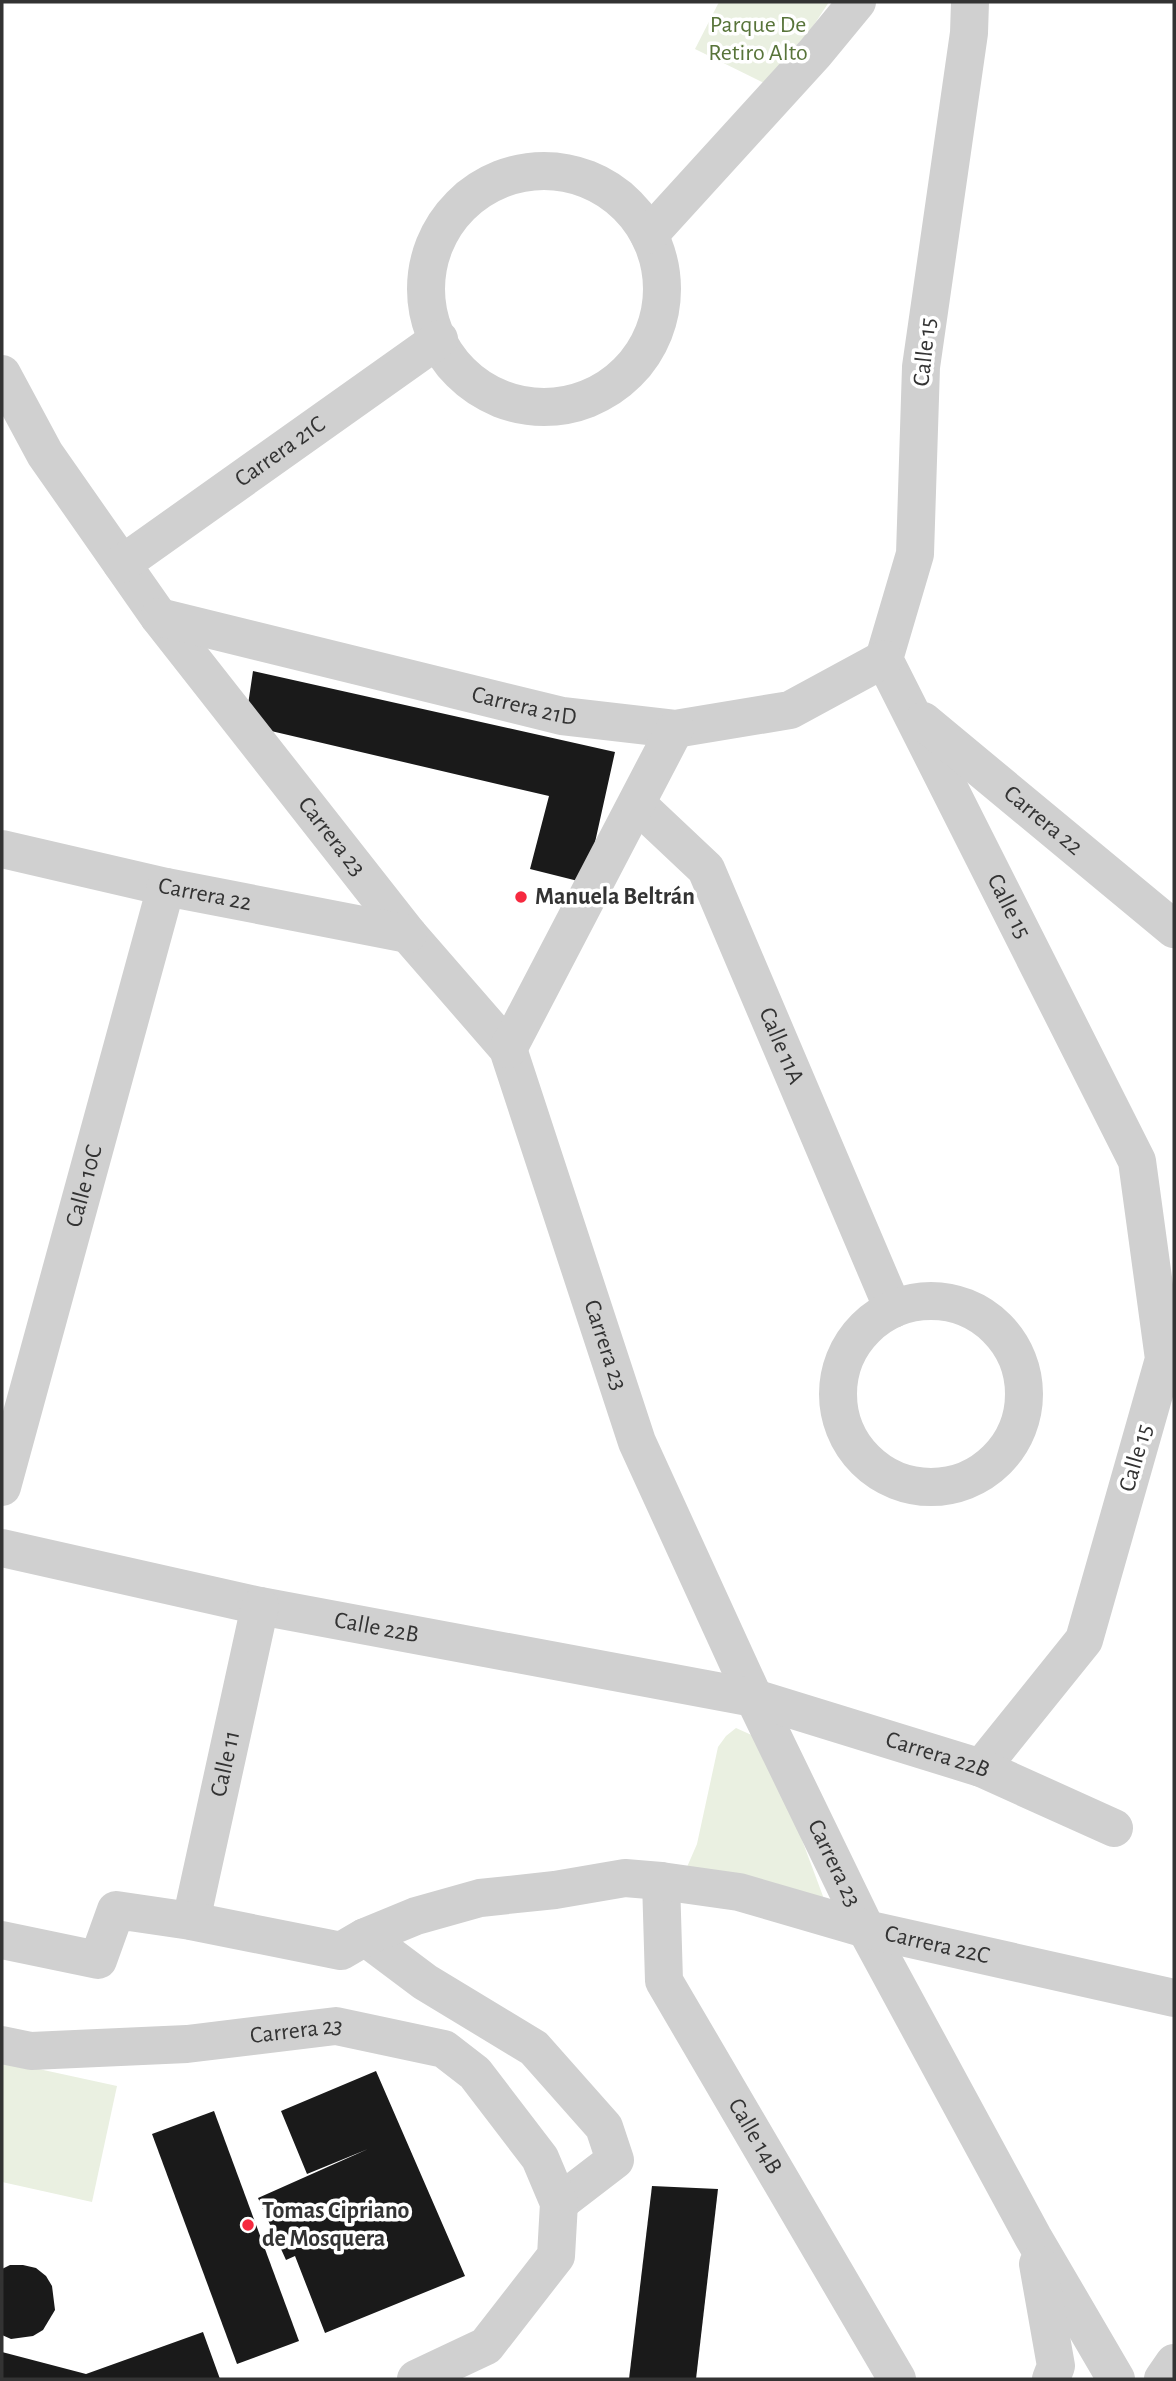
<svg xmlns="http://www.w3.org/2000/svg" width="1176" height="2381" viewBox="0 0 1176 2381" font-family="'Alegreya Sans',sans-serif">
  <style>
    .green { fill: #eaf0e1 }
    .building { fill: #1a1a1a }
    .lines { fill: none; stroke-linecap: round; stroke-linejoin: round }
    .minor { stroke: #d0d0d0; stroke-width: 38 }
    .poi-dot { fill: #f6293f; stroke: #fff; stroke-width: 2.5 }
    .labels { text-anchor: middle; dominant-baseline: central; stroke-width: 7; stroke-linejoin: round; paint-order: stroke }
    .park-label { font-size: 24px; fill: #58743a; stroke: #fff }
    .street-label { font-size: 24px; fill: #333; stroke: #fff }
    .poi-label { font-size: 24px; font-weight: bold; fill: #333; stroke: #fff; text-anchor: start }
  </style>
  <rect width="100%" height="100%" fill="#fff"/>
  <!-- green -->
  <g class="green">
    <path d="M719,2H829L794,55L766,84L695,49Z"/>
    <path d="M736,1728L756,1737L786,1797L827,1907L687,1867L697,1844L718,1747L726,1736Z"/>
    <path d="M2,2061L117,2086L92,2202L2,2182Z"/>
  </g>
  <!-- building -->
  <g class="building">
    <path d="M253,671L615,752L586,883L530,869L549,796L245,725Z"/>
    <path d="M376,2071L465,2276L325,2333L295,2256L286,2260L258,2198L368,2149L307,2174L281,2111Z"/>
    <path d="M214,2111L299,2341L237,2364L152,2134Z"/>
    <path d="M652,2186L718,2189L696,2379H629Z"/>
    <path d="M10,2265H23L36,2268L46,2276L52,2286L55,2310L43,2330L33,2336L11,2339L2,2335V2269Z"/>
    <path d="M203,2332L220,2379H2V2352L86,2374Z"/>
  </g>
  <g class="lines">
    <!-- minor -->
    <g class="minor">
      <path id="s1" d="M970,2L969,33L921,367L915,554L884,659L1137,1161L1164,1359L1084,1640L981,1768"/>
      <circle cx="544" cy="289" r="118"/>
      <path d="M649,235L815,53L857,2"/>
      <path id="s2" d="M2,374L45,454L159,617L408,934L508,1049L637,1442L754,1698L866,1929L1033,2237L1116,2379"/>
      <path id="s3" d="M122,564L439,339"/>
      <path id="s4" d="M159,617L562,716L675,729L790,710L884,659"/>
      <path id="s5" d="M923,721L1174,929"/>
      <path id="s6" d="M637,804L706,869L893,1309"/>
      <path id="s7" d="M2,849L166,887L408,934"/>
      <path d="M508,1049L675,729"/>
      <circle cx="931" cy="1394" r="93"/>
      <path id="s8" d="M2,1487L166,887"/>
      <path id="s9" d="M2,1548L260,1606L754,1698L981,1768L1114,1828"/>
      <path id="s10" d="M661,1881L664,1981L897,2379"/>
      <path id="s11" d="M191,1921L260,1606"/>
      <path d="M365,1937L425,1982L534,2048L604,2127L615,2160L559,2203"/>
      <path id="s12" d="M2,1940L98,1960L116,1910L191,1921L341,1951L365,1937L416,1916L480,1898L555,1890L625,1878L661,1881L739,1892L866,1929L1174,1998"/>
      <path id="s13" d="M2,2045L31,2051L187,2044L336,2026L444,2049L475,2073L540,2158L559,2203L556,2256L486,2346L416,2379"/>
      <path d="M1038,2264L1056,2366L1051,2379"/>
      <path d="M1163,2379L1174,2363"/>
    </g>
  </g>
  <!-- markers -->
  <g class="poi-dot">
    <circle cx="521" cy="897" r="7"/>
    <circle cx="248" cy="2225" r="7"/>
  </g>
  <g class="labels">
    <!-- park labels -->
    <g class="park-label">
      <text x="758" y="25">Parque De<tspan x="758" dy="28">Retiro Alto</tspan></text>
    </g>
    <!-- street labels -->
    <g class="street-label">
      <text transform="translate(925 352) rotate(-84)">Calle 15</text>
      <text stroke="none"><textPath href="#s3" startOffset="194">Carrera 21C</textPath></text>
      <text stroke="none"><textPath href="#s4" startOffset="376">Carrera 21D</textPath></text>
      <text stroke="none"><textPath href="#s5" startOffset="156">Carrera 22</textPath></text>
      <text stroke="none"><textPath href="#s2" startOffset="569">Carrera 23</textPath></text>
      <text stroke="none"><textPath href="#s7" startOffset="208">Carrera 22</textPath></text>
      <text stroke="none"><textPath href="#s1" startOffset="942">Calle 15</textPath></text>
      <text stroke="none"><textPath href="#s6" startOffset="287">Calle 11A</textPath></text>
      <text stroke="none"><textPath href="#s8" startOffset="312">Calle 10C</textPath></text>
      <text stroke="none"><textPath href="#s2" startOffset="1157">Carrera 23</textPath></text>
      <text transform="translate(1136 1458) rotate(-74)">Calle 15</text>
      <text stroke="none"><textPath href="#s9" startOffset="383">Calle 22B</textPath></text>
      <text stroke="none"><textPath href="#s9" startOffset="959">Carrera 22B</textPath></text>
      <text stroke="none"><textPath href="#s11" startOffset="161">Calle 11</textPath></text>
      <text stroke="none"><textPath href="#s2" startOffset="1724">Carrera 23</textPath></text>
      <text stroke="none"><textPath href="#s12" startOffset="996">Carrera 22C</textPath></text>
      <text stroke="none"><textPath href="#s13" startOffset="296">Carrera 23</textPath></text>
      <text stroke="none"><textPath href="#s10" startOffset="280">Calle 14B</textPath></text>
    </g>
    <!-- poi labels -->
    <g class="poi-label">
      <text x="535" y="897">Manuela Beltrán</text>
      <text x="262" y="2211">Tomas Cipriano<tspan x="262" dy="28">de Mosquera</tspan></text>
    </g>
  </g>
  <!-- border -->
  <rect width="1176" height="2381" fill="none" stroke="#333333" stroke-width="7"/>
</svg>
